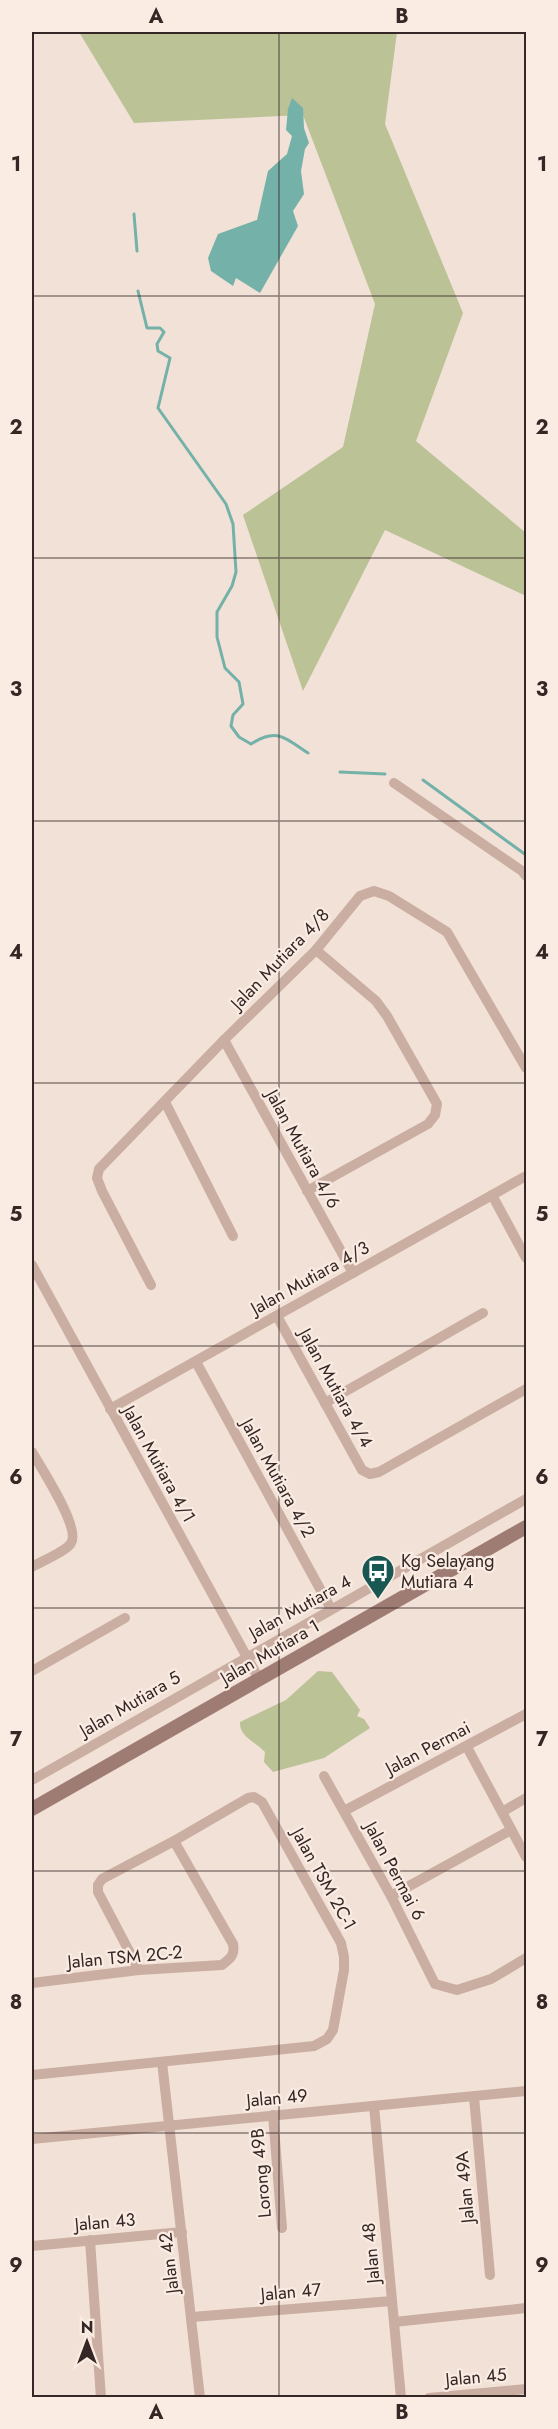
<svg xmlns="http://www.w3.org/2000/svg" width="558" height="2429" viewBox="0 0 558 2429" font-family="Jost,sans-serif">
  <style>
    .green { fill: #bac296 }
    .water { fill: #74b1a9 }
    .lines { fill: none; stroke-linecap: round; stroke-linejoin: round }
    .stream { stroke: #74b1a9; stroke-width: 3 }
    .street { stroke: #cbaea2; stroke-width: 10 }
    .secondary { stroke: #9e7c74; stroke-width: 14 }
    .grid { fill: none; stroke: #352725; stroke-width: 1.5; stroke-opacity: 0.55 }
    .labels { text-anchor: middle; dominant-baseline: central; stroke-width: 4.5; stroke-linejoin: round; paint-order: stroke }
    .street-label { font-size: 18px; fill: #352725; stroke: #faece3 }
    .poi-label { font-size: 18px; fill: #352725; stroke: #faece3; text-anchor: start }
    .neatline { fill: none; stroke: #352725; stroke-width: 2 }
    .grid-label { font-size: 20px; text-anchor: middle; font-weight: bold; fill: #352725 }
  </style>
  <rect width="100%" height="100%" fill="#f2e1d7"/>
  <!-- green -->
  <g class="green">
    <path d="M79,32H397L385,124L463,313L416,441L526,533V596L385,530L303,691L243,515L343,447L375,304L303,115L134,123Z"/>
    <path d="M318,1671L332,1672L360,1710L357,1716L364,1719L370,1728L324,1758L273,1772L264,1762L265,1752C256,1742 239,1737 240,1722L286,1700Z"/>
  </g>
  <!-- water -->
  <path class="water" d="M292,98L303,108L304,128L309,143L305,149L301,171L304,194L293,211L298,226L260,293L236,278L233,286L211,271L208,258L218,234L257,220L268,171L287,154L292,136L286,130L288,109Z"/>
  <g class="lines">
    <!-- stream -->
    <g class="stream">
      <path d="M134,214L137,251"/>
      <path d="M138,291L147,328H160L164,332L157,344L158,351L170,358L158,408L226,504L233,524L236,572L232,586L217,612V637L225,668L239,682L243,704L233,715L231,726L239,737L251,744C277,727 285,738 308,753"/>
      <path d="M340,772L385,774"/>
      <path d="M423,780L526,855"/>
    </g>
    <!-- street -->
    <g class="street">
      <path d="M394,783L522,871L526,876"/>
      <path d="M224,1040L353,1273"/>
      <path d="M165,1102L233,1236"/>
      <path d="M307,1191L428,1124L435,1115L437,1104L387,1016L376,1001L316,950"/>
      <path d="M492,1195L526,1258"/>
      <path d="M32,1265L259,1679"/>
      <path d="M151,1285L102,1191L97,1178L99,1169L224,1040L316,950L360,896L374,891L389,896L447,932L526,1068"/>
      <path d="M277,1316L362,1470L370,1474L379,1472L526,1389"/>
      <path d="M196,1362L331,1609"/>
      <path d="M325,1403L483,1313"/>
      <path d="M110,1409L526,1176"/>
      <path d="M32,1452C41,1468 81,1528 71,1543C67,1551 40,1562 32,1567"/>
      <path d="M32,1671L125,1618"/>
      <path d="M467,1747L526,1857"/>
      <path d="M324,1776L391,1896L435,1984L457,1990L491,1979L526,1958"/>
      <path d="M32,1780L526,1499"/>
      <path d="M344,1811L526,1714"/>
      <path d="M502,1812L526,1798"/>
      <path d="M391,1896L511,1830"/>
      <path d="M32,1983L139,1970L222,1965C231,1958 235,1955 233,1944L174,1841"/>
      <path d="M162,2062L200,2398"/>
      <path d="M32,2075L314,2046L327,2039L333,2030L344,1970V1957L341,1943L262,1802L254,1797L248,1798L174,1841L102,1879L98,1885V1892L139,1970"/>
      <path d="M474,2097L490,2275"/>
      <path d="M374,2106L401,2398"/>
      <path d="M273,2115L282,2228"/>
      <path d="M32,2139L526,2091"/>
      <path d="M90,2240L101,2398"/>
      <path d="M32,2246L182,2232"/>
      <path d="M192,2317L392,2301"/>
      <path d="M394,2322L526,2308"/>
      <path d="M429,2398L526,2389"/>
    </g>
    <!-- secondary -->
    <path class="secondary" d="M32,1809L526,1527"/>
  </g>
  <!-- grid -->
  <path class="grid" d="M279,32V2398M32,296H526M32,558H526M32,821H526M32,1083H526M32,1346H526M32,1608H526M32,1871H526M32,2133H526"/>
  <!-- icons -->
  <defs>
    <g id="bus-pin" transform="scale(1.725)"><path d="M0 17L-7.5 6A9.5 9.5 0 1 1 7.5 6Z" fill="#195852" stroke="#faece3"/><path d="M-5-6H5V4H4V6H2V4H-2V6H-4V4H-5ZM-3.5-4V0h7V-4ZM-3.5 1.2v1.5H-2V1.2ZM2 1.2v1.5H3.5V1.2Z" fill="#fff"/></g>
  </defs>
  <g fill-rule="evenodd">
    <use href="#bus-pin" x="378" y="1571"/>
  </g>
  <g class="labels">
    <!-- street labels -->
    <g class="street-label">
      <text transform="translate(280 959) rotate(-46)">Jalan Mutiara 4/8</text>
      <text transform="translate(303 1149) rotate(61)">Jalan Mutiara 4/6</text>
      <text transform="translate(310 1278) rotate(-29)">Jalan Mutiara 4/3</text>
      <text transform="translate(336 1388) rotate(61)">Jalan Mutiara 4/4</text>
      <text transform="translate(159 1464) rotate(61)">Jalan Mutiara 4/1</text>
      <text transform="translate(278 1478) rotate(61)">Jalan Mutiara 4/2</text>
      <text transform="translate(300 1607) rotate(-29)">Jalan Mutiara 4</text>
      <text transform="translate(270 1652) rotate(-30)">Jalan Mutiara 1</text>
      <text transform="translate(130 1704) rotate(-30)">Jalan Mutiara 5</text>
      <text transform="translate(428 1748) rotate(-28)">Jalan Permai</text>
      <text transform="translate(395 1871) rotate(62)">Jalan Permai 6</text>
      <text transform="translate(324 1879) rotate(61)">Jalan TSM 2C-1</text>
      <text transform="translate(125 1957) rotate(-5)">Jalan TSM 2C-2</text>
      <text transform="translate(277 2098) rotate(-5)">Jalan 49</text>
      <text transform="translate(261 2173) rotate(-95)">Lorong 49B</text>
      <text transform="translate(465 2187) rotate(-95)">Jalan 49A</text>
      <text transform="translate(105 2222) rotate(-5)">Jalan 43</text>
      <text transform="translate(371 2253) rotate(-95)">Jalan 48</text>
      <text transform="translate(169 2263) rotate(-97)">Jalan 42</text>
      <text transform="translate(291 2292) rotate(-5)">Jalan 47</text>
      <text transform="translate(476 2377) rotate(-5)">Jalan 45</text>
    </g>
    <!-- poi labels -->
    <g class="poi-label">
      <text x="401" y="1561">Kg Selayang<tspan x="401" dy="21">Mutiara 4</tspan></text>
    </g>
  </g>
  <!-- border -->
  <rect width="558" height="2429" fill="none" stroke="#faece3" stroke-width="66"/>
  <!-- north arrow -->
  <g transform="translate(87 2342)" stroke="#faece3" stroke-width="4.5" paint-order="stroke">
  <path d="M0-4.5L10 22L0 15L-10 22Z" fill="#352725"/>
  <text y="-9" font-size="16" font-weight="bold" text-anchor="middle" fill="#352725">N</text>
  </g>
  <rect x="33" y="33" width="492" height="2363" class="neatline"/>
  <g class="grid-label">
    <text x="156" y="23">A</text>
    <text x="402" y="23">B</text>
    <text x="16" y="171">1</text>
    <text x="542" y="171">1</text>
    <text x="16" y="434">2</text>
    <text x="542" y="434">2</text>
    <text x="16" y="696">3</text>
    <text x="542" y="696">3</text>
    <text x="16" y="959">4</text>
    <text x="542" y="959">4</text>
    <text x="16" y="1221">5</text>
    <text x="542" y="1221">5</text>
    <text x="16" y="1484">6</text>
    <text x="542" y="1484">6</text>
    <text x="16" y="1746">7</text>
    <text x="542" y="1746">7</text>
    <text x="16" y="2009">8</text>
    <text x="542" y="2009">8</text>
    <text x="16" y="2272">9</text>
    <text x="542" y="2272">9</text>
    <text x="156" y="2419">A</text>
    <text x="402" y="2419">B</text>
  </g>
</svg>
